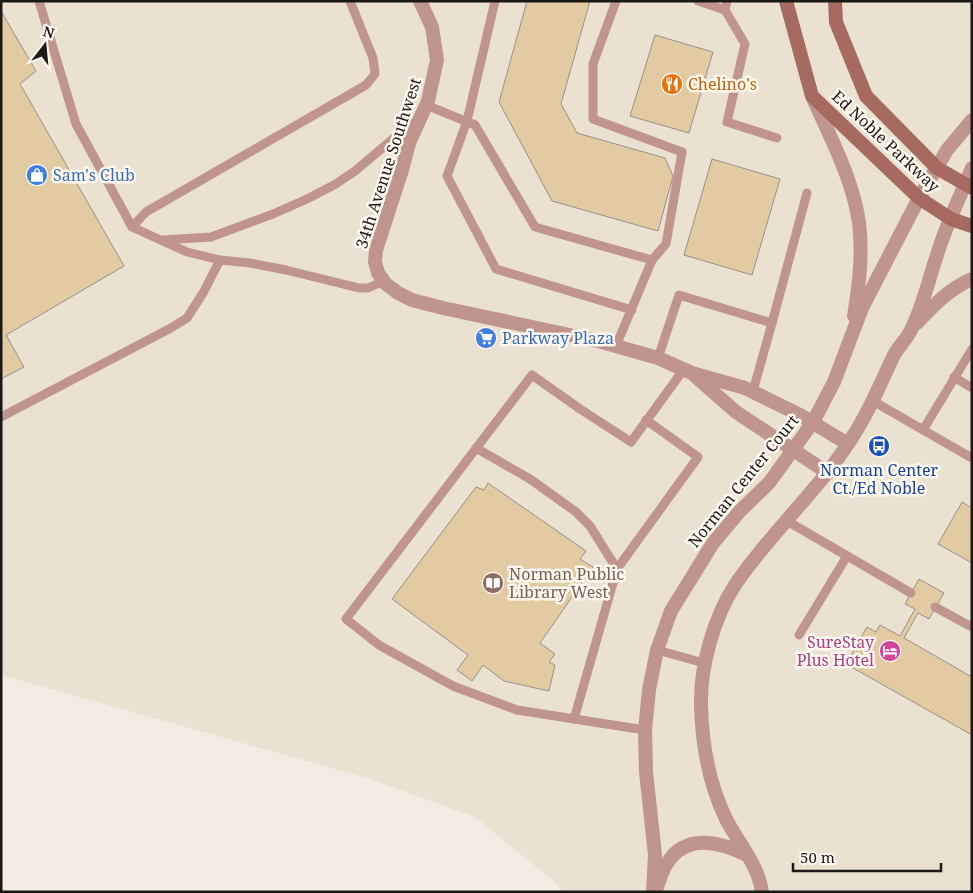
<svg xmlns="http://www.w3.org/2000/svg" width="973" height="893" viewBox="0 0 973 893" font-family="'Noto Serif',serif">
  <style>
    .built { fill: #eae1d1 }
    .building { fill: #e2caa3; stroke: #97928a }
    .lines { fill: none; stroke-linecap: round; stroke-linejoin: round }
    .service { stroke: #c0958e; stroke-width: 9 }
    .minor { stroke: #c0958e; stroke-width: 14 }
    .tertiary { stroke: #c0958e; stroke-width: 14 }
    .secondary { stroke: #a76a60; stroke-width: 14 }
    .labels { text-anchor: middle; dominant-baseline: central; stroke-width: 5; stroke-linejoin: round; paint-order: stroke }
    .food-label { font-size: 16px; fill: #c56008; stroke: #fff9f0; text-anchor: start }
    .street-label { font-size: 16px; fill: #1b1916; stroke: #fff9f0 }
    .shop-label { font-size: 16px; fill: #366cbe; stroke: #fff9f0; text-anchor: start }
    .transit-label { font-size: 16px; fill: #164399; stroke: #fff9f0 }
    .education-label { font-size: 16px; fill: #785e54; stroke: #fff9f0; text-anchor: start }
    .hotel-label { font-size: 16px; fill: #b23c85; stroke: #fff9f0; text-anchor: end }
  </style>
  <rect width="100%" height="100%" fill="#f2ece3"/>
  <!-- built -->
  <path class="built" d="M1,1H972V892H562L556,883L475,817L367,778L1,675Z"/>
  <!-- building -->
  <g class="building">
    <path d="M527,1H590L561,104L577,133L665,158L673,176L658,231L552,201L499,102Z"/>
    <path d="M1,11L36,71L20,84L124,266L6,335L24,367L1,379Z"/>
    <path d="M655,35L713,52L689,133L630,116Z"/>
    <path d="M712,159L780,179L752,275L684,255Z"/>
    <path d="M488,483L586,551L580,559L593,567L540,643L555,654L549,662L555,665L549,691L504,681L483,665L472,681L457,670L468,655L392,599L476,487L484,490Z"/>
    <path d="M962,502L970,507L972,505V563L938,544Z"/>
    <path d="M919,579L944,593L929,619L918,613L904,638L972,677V735L846,664L867,627L876,632L880,625L900,636L915,609L905,604Z"/>
  </g>
  <g class="lines">
    <!-- service -->
    <g class="service">
      <path d="M39,1L76,124L132,227L187,252L220,260L250,263L286,270L359,288H368L384,281"/>
      <path d="M495,1L467,121L447,176L496,269L632,310"/>
      <path d="M616,1L593,64V119L682,152L666,244L652,260"/>
      <path d="M698,1L725,10L727,1"/>
      <path d="M725,10L745,44L727,122L777,138"/>
      <path d="M426,105L475,125L535,227L652,260L616,346"/>
      <path d="M132,227L146,212L366,85L375,74L373,58L350,1"/>
      <path d="M162,240L211,237L273,214L307,199L334,185L355,171L400,133L418,120"/>
      <path d="M772,323L807,193"/>
      <path d="M658,358L679,295L772,323L753,391"/>
      <path d="M954,377L972,388"/>
      <path d="M873,401L972,458"/>
      <path d="M1,417L169,329L187,318L203,293L220,260"/>
      <path d="M923,430L972,349"/>
      <path d="M476,448L530,479L576,512L590,526L617,569"/>
      <path d="M787,521L911,593"/>
      <path d="M935,607L972,627"/>
      <path d="M799,635L847,556"/>
      <path d="M657,650L704,663"/>
      <path d="M574,719L617,569L698,457L646,420"/>
      <path d="M645,730L517,710L453,686L379,645L346,619L532,375L580,409L631,442L684,369"/>
    </g>
    <!-- minor -->
    <g class="minor">
      <path d="M420,1L432,27L437,60L428,101L409,143L402,170L376,250L375,262L378,273L386,284L398,293L412,300L443,308L598,341L658,358L692,373L745,388L800,415L848,444"/>
      <path d="M695,376L736,412L828,473"/>
    </g>
    <!-- tertiary -->
    <g class="tertiary">
      <path d="M812,96C830,137 853,179 859,223C863,254 859,285 854,316"/>
      <path d="M917,323C933,306 950,288 972,279"/>
      <path d="M657,887C660,879 662,871 666,865C685,832 720,842 747,855"/>
      <path d="M653,892L655,855L646,772L645,730L649,690L657,650L671,611L713,543L740,511L769,483L813,422L834,382L862,308L919,198L947,150L972,120"/>
      <path d="M762,892C758,864 739,844 726,819C709,784 702,745 701,705C700,667 714,617 735,585C772,530 824,486 858,428C872,405 882,380 894,355C899,346 908,338 912,328C923,305 929,279 937,255C946,225 960,197 972,168"/>
    </g>
    <!-- secondary -->
    <g class="secondary">
      <path d="M786,1L812,96L919,198L951,219L972,226"/>
      <path d="M835,1L836,22L866,96L937,168L972,188"/>
    </g>
  </g>
  <!-- icons -->
  <defs>
    <g id="restaurant-disc" transform="scale(1.125)"><circle r="9.5" fill="#e8710a" stroke="#fff9f0"/><path d="M-5-6h1v4h1v-4h1v4h1v-4h1v5L-1.5 .5V6h-2V.5L-5-1ZM5-6V6H3V1.5H1.5Q1.5-4 5-6Z" fill="#fff"/></g>
    <g id="shop-disc" transform="scale(1.125)"><circle r="9.5" fill="#3f7fe0" stroke="#fff9f0"/><path d="M-5-2.5h2.3a2.7 3.5 0 0 1 5.4 0H5L5.5 6h-11ZM-1.5-2.5h3a1.5 2.3 0 0 0-3 0Z" fill="#fff"/></g>
    <g id="supermarket-disc" transform="scale(1.125)"><circle r="9.5" fill="#3f7fe0" stroke="#fff9f0"/><path d="M-6-5.5h2.5l.6 2H6L4.5 2H-2.5L-4.4-4H-6ZM-1.5 3.2a1.3 1.3 0 1 0 .1 0ZM3 3.2a1.3 1.3 0 1 0 .1 0Z" fill="#fff"/></g>
    <g id="bus-disc" transform="scale(1.125)"><circle r="9.5" fill="#1a4fb4" stroke="#fff9f0"/><path d="M-5-6H5V4H4V6H2V4H-2V6H-4V4H-5ZM-3.5-4V0h7V-4ZM-3.5 1.2v1.5H-2V1.2ZM2 1.2v1.5H3.5V1.2Z" fill="#fff"/></g>
    <g id="library-disc" transform="scale(1.125)"><circle r="9.5" fill="#8d6e63" stroke="#fff9f0"/><path d="M-6-4Q-3-5.5-.7-3.5V5Q-3 3-6 4ZM6-4Q3-5.5 .7-3.5V5Q3 3 6 4Z" fill="#fff"/></g>
    <g id="hotel-disc" transform="scale(1.125)"><circle r="9.5" fill="#d1479c" stroke="#fff9f0"/><path d="M-6-4.5h1.5V1H6V5H4.5V3h-9V5H-6ZM-4 0a1.8 1.8 0 1 1 3.6 0ZM.5 0V-2.5h3Q6-2.5 6 0Z" fill="#fff"/></g>
  </defs>
  <g fill-rule="evenodd">
    <use href="#restaurant-disc" x="672" y="84"/>
    <use href="#shop-disc" x="37" y="175"/>
    <use href="#supermarket-disc" x="486" y="338"/>
    <use href="#bus-disc" x="879" y="446"/>
    <use href="#library-disc" x="493" y="583"/>
    <use href="#hotel-disc" x="890" y="651"/>
  </g>
  <g class="labels">
    <!-- food labels -->
    <g class="food-label">
      <text x="688" y="84">Chelino's</text>
    </g>
    <!-- street labels -->
    <g class="street-label">
      <text transform="translate(886 141) rotate(43)">Ed Noble Parkway</text>
      <text transform="translate(388 163) rotate(-72)">34th Avenue Southwest</text>
      <text transform="translate(743 481) rotate(-51)">Norman Center Court</text>
    </g>
    <!-- shop labels -->
    <g class="shop-label">
      <text x="53" y="175">Sam's Club</text>
      <text x="502" y="338">Parkway Plaza</text>
    </g>
    <!-- transit labels -->
    <g class="transit-label">
      <text x="879" y="470">Norman Center<tspan x="879" dy="18">Ct./Ed Noble</tspan></text>
    </g>
    <!-- education labels -->
    <g class="education-label">
      <text x="509" y="574">Norman Public<tspan x="509" dy="18">Library West</tspan></text>
    </g>
    <!-- hotel labels -->
    <g class="hotel-label">
      <text x="874" y="642">SureStay<tspan x="874" dy="18">Plus Hotel</tspan></text>
    </g>
  </g>
  <!-- border -->
  <rect width="973" height="893" fill="none" stroke="#1b1916" stroke-width="5"/>
  <!-- north arrow -->
  <g transform="translate(45 45) rotate(16)" stroke="#fff9f0" stroke-width="4" paint-order="stroke">
  <path d="M0-4L9 19L0 12L-9 19Z" fill="#1b1916"/>
  <text y="-8" font-size="14" font-weight="bold" text-anchor="middle" fill="#1b1916">N</text>
  </g>
  <!-- scale -->
  <path d="M793 863v8h148v-8" fill="none" stroke="#1b1916" stroke-width="2.5"/>
  <text x="800" y="863" font-size="15" fill="#1b1916" stroke="#fff9f0" stroke-width="4" paint-order="stroke">50 m</text>
</svg>
